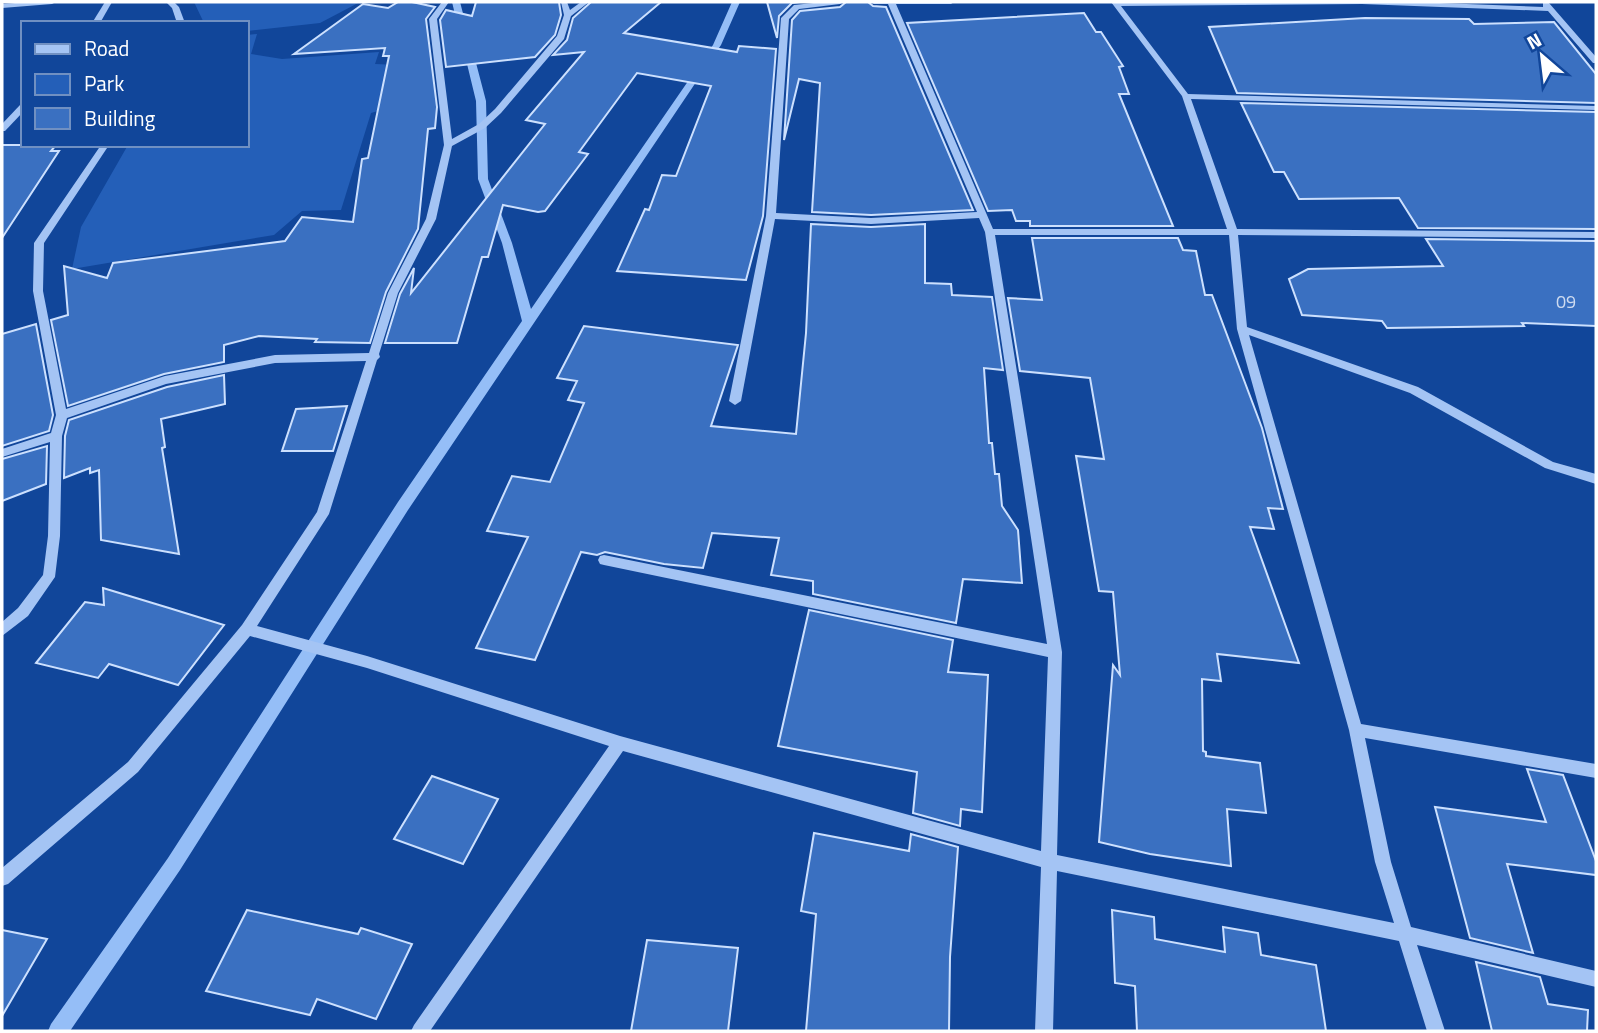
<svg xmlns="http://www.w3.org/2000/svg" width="1598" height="1033" viewBox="0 0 1598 1033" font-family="'Titillium Web',sans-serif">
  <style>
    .green { fill: #245fb8 }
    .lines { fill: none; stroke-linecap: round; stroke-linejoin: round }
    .stream { fill: #95bef7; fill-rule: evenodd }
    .building { fill: #3a70c1; stroke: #cce0fe; stroke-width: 2 }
    .minor { fill: #a4c4f4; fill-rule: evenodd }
    .labels { text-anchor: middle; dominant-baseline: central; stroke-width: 5; stroke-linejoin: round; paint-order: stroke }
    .number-label { font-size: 18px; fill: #cedbf0 }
  </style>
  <rect width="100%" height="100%" fill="#11469a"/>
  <!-- green -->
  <g class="green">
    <path d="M194,2H360L320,23L247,31V23H204Z"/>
    <path d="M257,34L251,54L282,59L379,52L375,64L399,65L401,104L371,113L341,210L302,211L274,235L72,269L81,227L128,145H247V35Z"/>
  </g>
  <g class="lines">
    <!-- stream -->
    <path class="stream" d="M452,2H460L486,101L488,179L512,243L531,309L713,45L732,2H740L721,45L408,510L180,870L70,1031H48L51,1024L168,858L398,502L522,321L502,243L478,179L476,101Z"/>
  </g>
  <!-- building -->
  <g class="building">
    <path d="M398,2H412L435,7L426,19L437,107L435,128L428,129L418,229L386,292L370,343L315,342L317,339L259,336L224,345V362L164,374L68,406L51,320L68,315L64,266L107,278L113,263L285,241L302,217L353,222L362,159L368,158L389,56H383L385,48L294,54L363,4L388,8Z"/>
    <path d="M476,2H559L561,15L555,35L535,57L446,67L440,20L446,10L472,16Z"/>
    <path d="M591,2H661L624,33L737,52L739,46L776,49L763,216L746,280L617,271L645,209L649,210L662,175L676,176L711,86L637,73L579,152L588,154L545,211L538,212L503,205L488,257H482L457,343H385L400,294L414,268L411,293L545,124L526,120L584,52L553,55L567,40L573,18Z"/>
    <path d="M767,2H800L792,3L779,16L777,38Z"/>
    <path d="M846,2H868L873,6L886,7L973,210L871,215L812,212L820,83L799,79L784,140L792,20L800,11L840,7Z"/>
    <path d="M1084,13L1096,32H1101L1123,66L1119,67L1129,94H1119L1173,226H1030V221H1016L1012,210L988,211L907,23Z"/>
    <path d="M1365,18L1469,19L1474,24L1554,22L1596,74V103L1237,93L1209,27Z"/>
    <path d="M1241,103L1596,112V229L1418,228L1399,198L1299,199L1284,172H1274Z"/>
    <path d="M2,145H56L51,151H59L2,238Z"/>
    <path d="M811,224L871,227L925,224V283L951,284L952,295L992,297L1003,370L984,368L989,443H992L995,474H999L1002,506L1018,530L1022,583L963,579L956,623L813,594V581L771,575L779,538L712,533L703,568L664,564L605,552L597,555L581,552L535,660L476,648L528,537L487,531L512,476L550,482L584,403L568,400L577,381L557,378L584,326L738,345L711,426L796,434L806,333Z"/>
    <path d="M1032,238H1178L1183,250L1196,251L1205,295H1212L1262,428L1283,509L1268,508L1274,529L1250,527L1299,663L1217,654L1221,681L1202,679L1203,751L1206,752V756L1260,763L1266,813L1227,809L1231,866L1150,854L1099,842L1113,665L1120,675L1113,592L1099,591L1076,456L1104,459L1090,378L1020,371L1008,298L1042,300Z"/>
    <path d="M1426,239L1596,241V326L1522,323L1524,326L1387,328L1382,321L1302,315L1289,279L1308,269L1443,266Z"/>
    <path d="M36,324L53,415L49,431L2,446V334Z"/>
    <path d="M224,375L225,404L161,419L165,447L162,448L179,554L101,540L99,470L90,473V468L64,478L65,436L69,420L167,387Z"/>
    <path d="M347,406L333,451H282L296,409Z"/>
    <path d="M47,446L46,484L2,501V459Z"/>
    <path d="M103,588L169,608L224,625L178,685L109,664L98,678L36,663L85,602L104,605Z"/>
    <path d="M809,610L953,640L948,672L988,675L982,812L961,809L960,826L913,813L917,772L778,746Z"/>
    <path d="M1527,769L1563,775L1596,861V875L1507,864L1533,953L1470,938L1435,807L1546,822Z"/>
    <path d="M432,776L498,799L463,864L394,839Z"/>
    <path d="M814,833L909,851L911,834L958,847L950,957L949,1031H806L816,914L801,911Z"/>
    <path d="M247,910L358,934L361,928L412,944L376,1019L317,999L310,1015L206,991Z"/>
    <path d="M1112,910L1154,917L1155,939L1225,952L1223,927L1258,933L1261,955L1316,965L1326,1031H1137L1135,986L1115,983Z"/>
    <path d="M2,930L47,939L2,1016Z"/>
    <path d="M647,940L738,948L728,1031H631Z"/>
    <path d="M1476,962L1540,977L1548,1004L1588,1010L1587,1031H1492Z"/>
  </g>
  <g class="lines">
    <!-- minor -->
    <g class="minor">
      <path d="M28,2H56L52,4L2,8V4Z"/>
      <path d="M105,2H112L100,23H92Z"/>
      <path d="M166,2H174L179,7L185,23H177L172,8Z"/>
      <path d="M442,2H449L437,19L452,139L479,124L495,109L557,36L564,15L561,2H567L570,10L581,2H589L571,16L564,39L501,113L485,128L452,146L436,219L398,293L379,354L380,357L377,360L329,514L257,626L367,656L620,736L1041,851L1048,657L604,565L600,564L598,560L600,556L604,555L1047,644L985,232L979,218L871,224L775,219L741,401L735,405L729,401L766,216L781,18L794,5L823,2H844L840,4L799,9L789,19L776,213L871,218L977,212L888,4H874L870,2H954L951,4H896L993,229H1227L1182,96L1111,2H1413L1543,7V3H1549L1596,57V63H1593L1548,11L1362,4L1121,6L1188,94L1596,106V110L1191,99L1237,229L1596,232V238L1238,235L1247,327L1418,387L1553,462L1596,474V484L1545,468L1410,393L1249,335L1361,724L1596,764V778L1365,738L1391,862L1411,927L1596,971V987L1417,945L1445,1031H1427L1399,941L1057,871L1053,1031H1035L1041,867L623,751L430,1031H411L414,1025L609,746L367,668L250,636L138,772L8,884L2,886V868L128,762L242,625L317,512L366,361L275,363L166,384L67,418L62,436L60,536L55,577L28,616L2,636V622L18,608L43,575L48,536L50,442L2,457V449L51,433L56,415L33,291L34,243L101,145H109L44,243L43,291L66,409L165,376L275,355L369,353L388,293L426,219L444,145L429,19ZM995,235H1229L1237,329L1349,730L1375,862L1394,923L1057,855L1062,652Z"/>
      <path d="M20,105H23V112L5,131H2V124Z"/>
    </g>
  </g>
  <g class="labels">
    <!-- number labels -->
    <g class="number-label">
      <text x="1566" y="301">09</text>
    </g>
  </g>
  <!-- border -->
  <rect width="1598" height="1033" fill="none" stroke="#ffffff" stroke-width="7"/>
  <!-- legend -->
  <rect x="21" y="21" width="228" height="126" fill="#11469a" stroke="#7090c2" stroke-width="2"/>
  <rect x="35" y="44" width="35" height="10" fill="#a4c4f4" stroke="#7090c2" stroke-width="2"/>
  <text x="84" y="56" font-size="21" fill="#ffffff">Road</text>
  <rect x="35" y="74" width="35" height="21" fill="#245fb8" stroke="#7090c2" stroke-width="2"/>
  <text x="84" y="91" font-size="21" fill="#ffffff">Park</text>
  <rect x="35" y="108" width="35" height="21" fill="#3a70c1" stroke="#7090c2" stroke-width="2"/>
  <text x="84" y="126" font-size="21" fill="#ffffff">Building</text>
  <!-- north arrow -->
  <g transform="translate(1542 56) rotate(332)" stroke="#11469a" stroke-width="5" paint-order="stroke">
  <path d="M0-5L12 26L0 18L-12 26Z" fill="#ffffff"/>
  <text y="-10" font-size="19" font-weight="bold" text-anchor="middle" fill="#ffffff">N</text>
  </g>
</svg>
